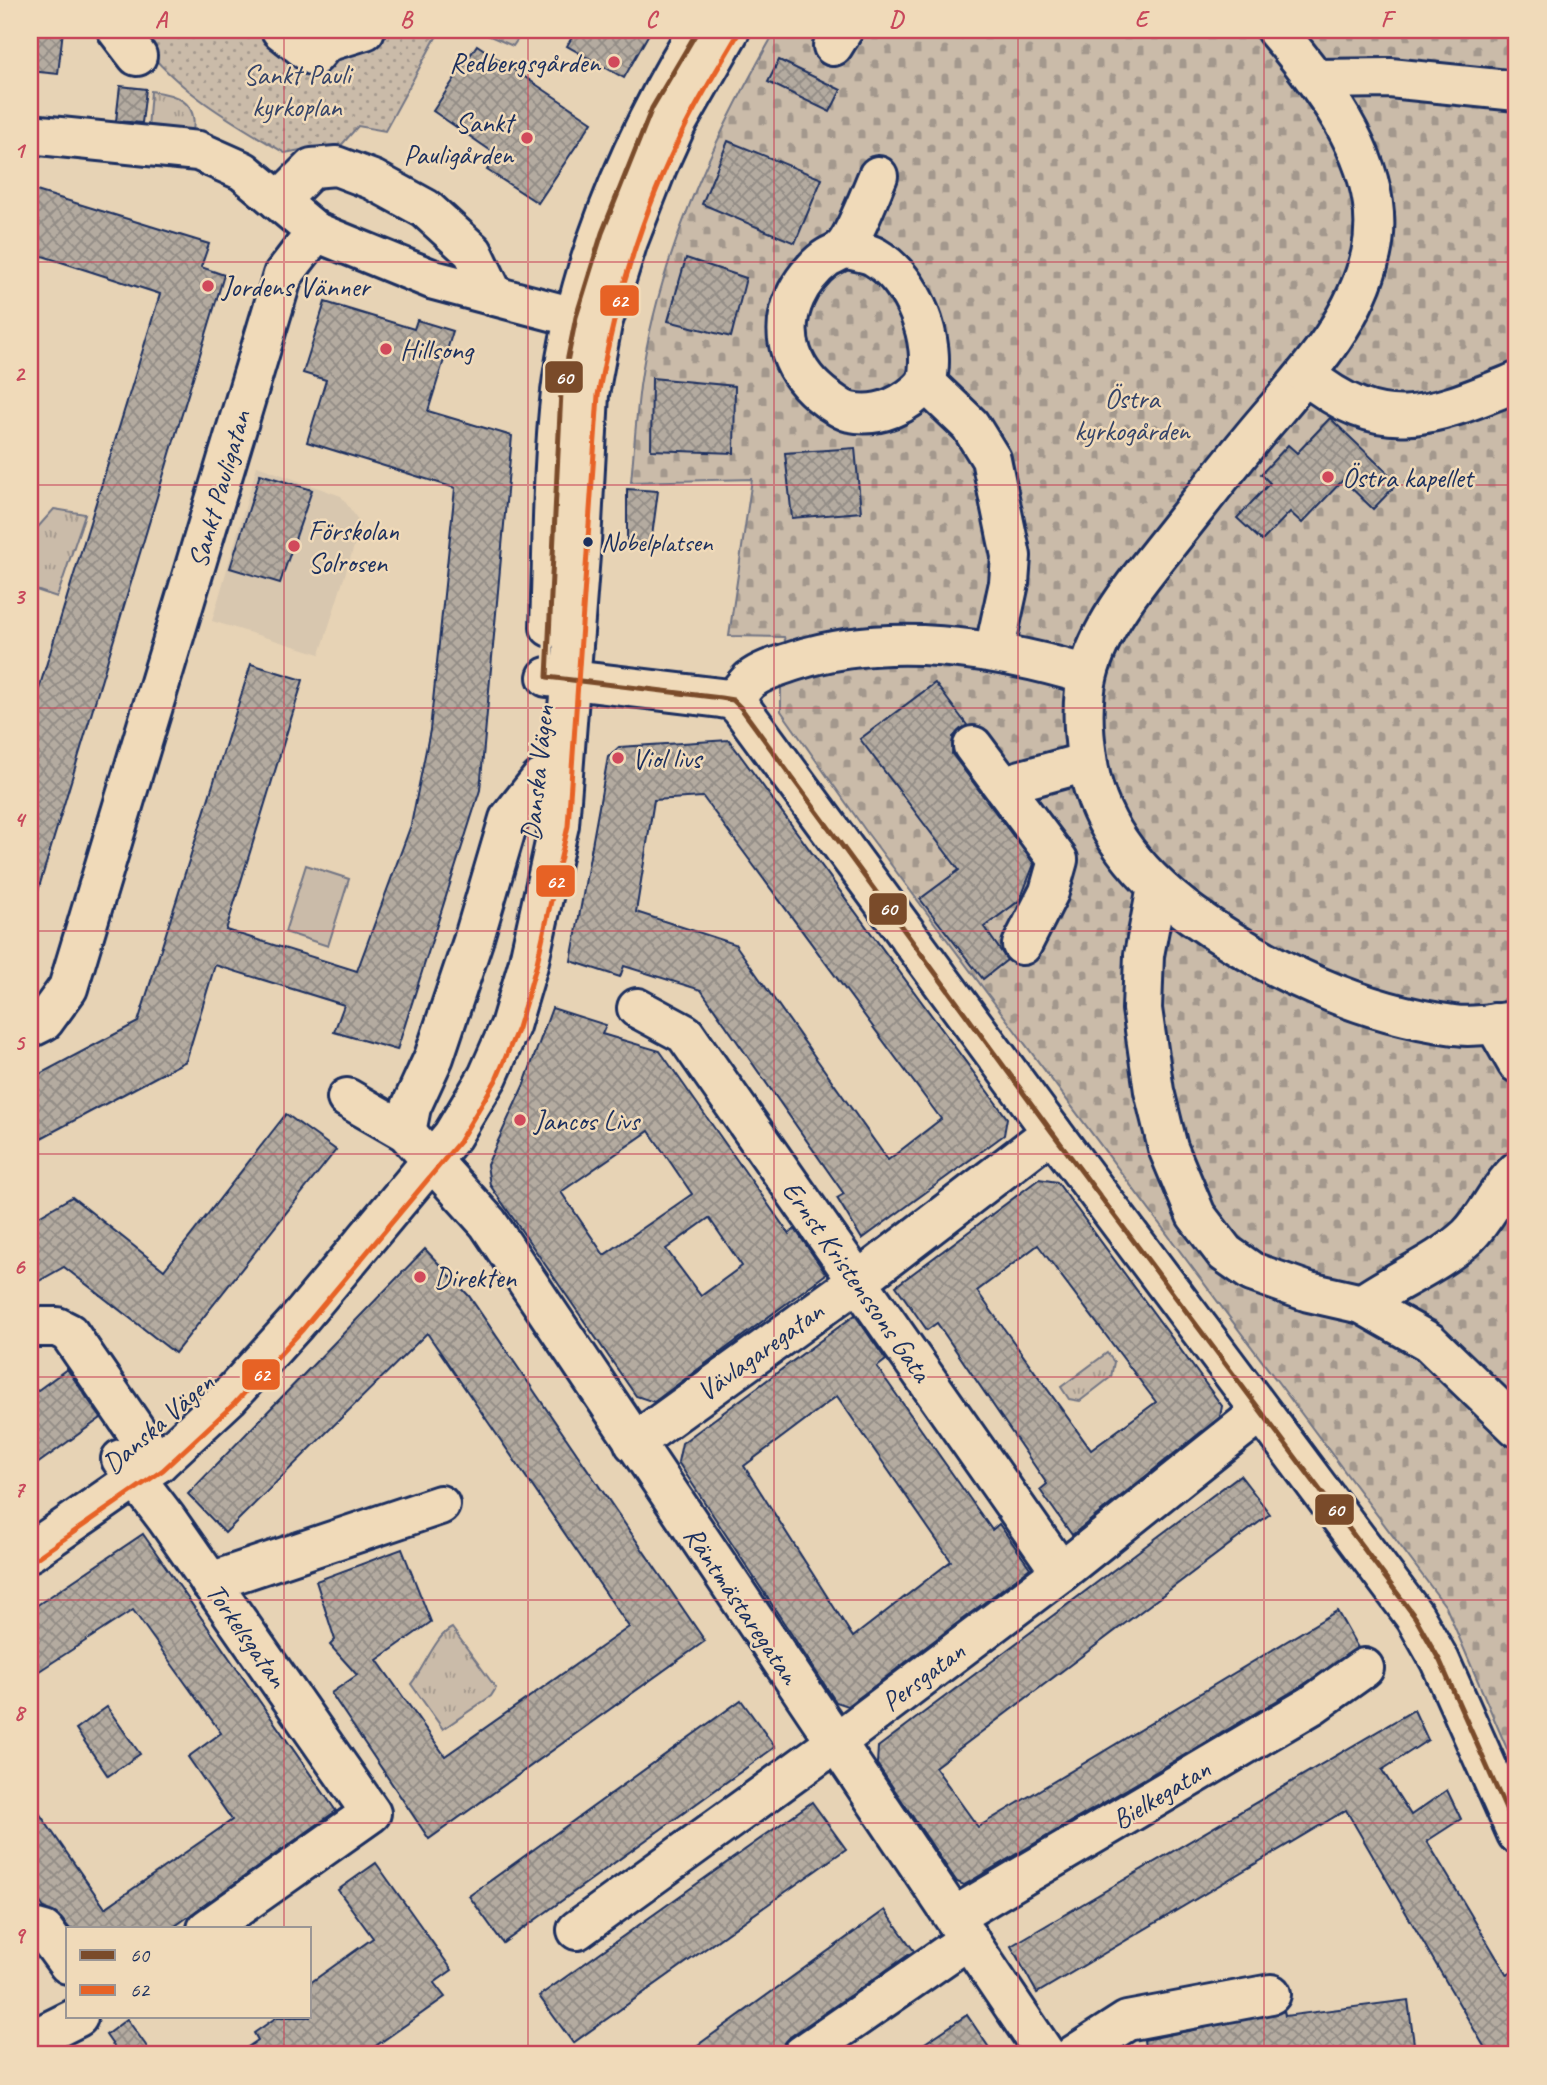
<svg xmlns="http://www.w3.org/2000/svg" width="1547" height="2085" viewBox="0 0 1547 2085" font-family="Caveat,sans-serif">
  <style>
    .built { fill: #d8c7af }
    .grass { fill: url(#grass-tufts); stroke: #727584; stroke-width: 2 }
    .cemetery { fill: url(#cemetery-stones); stroke: #727584; stroke-width: 2 }
    .park { fill: url(#park-dots); stroke: #727584; stroke-width: 2 }
    .garden { fill: #cabba9; stroke: #727584; stroke-width: 2 }
    .building { fill: url(#building-cross-hatch); stroke: #1b2f5e; stroke-width: 2; fill-rule: evenodd }
    .lines { fill: none; stroke-linecap: round; stroke-linejoin: round }
    .minor-casing { stroke: #1b2f5e; stroke-width: 44 }
    .minor { stroke: #f0dab9; stroke-width: 38 }
    .bus-1-casing { stroke: #f0dab9; stroke-width: 10 }
    .bus-2-casing { stroke: #f0dab9; stroke-width: 10 }
    .bus-1 { stroke: #7a4b2a; stroke-width: 5 }
    .bus-2 { stroke: #e76225; stroke-width: 5 }
    .grid { fill: none; stroke: #c8485b; stroke-width: 2; stroke-opacity: 0.55 }
    .poi-dot { fill: #d1495b; stroke: #f0dab9; stroke-width: 2.5 }
    .bus-dot { fill: #1b2f5e; stroke: #f0dab9; stroke-width: 2.5 }
    .labels { text-anchor: middle; dominant-baseline: central; stroke-width: 5; stroke-linejoin: round; paint-order: stroke }
    .bus-label { font-size: 26px; fill: #1b2f5e; stroke: #f0dab9; text-anchor: start }
    .poi-label { font-size: 28px; fill: #1b2f5e; stroke: #f0dab9; text-anchor: start }
    .park-label { font-size: 28px; fill: #354469; stroke: #f0dab9 }
    .street-label { font-size: 28px; fill: #1b2f5e; stroke: #f0dab9 }
    .line-badge { stroke: #f0dab9; stroke-width: 2.5 }
    .badge-label { font-size: 19px; text-anchor: middle; font-weight: bold; fill: #fff }
    .neatline { fill: none; stroke: #c8485b; stroke-width: 2.5 }
    .grid-label { font-size: 23px; text-anchor: middle; font-weight: bold; fill: #c8485b }
  </style>
  <defs>
    <pattern id="grass-tufts" width="24" height="20" patternUnits="userSpaceOnUse" patternTransform="scale(1.75)"><rect width="24" height="20" fill="#cabba9"/><path d="M3 7l-1-3M5 7V3M7 7l1-3M15 17l-1-3M17 17v-4M19 17l1-3" fill="none" stroke="#a3988d"/></pattern>
    <pattern id="cemetery-stones" width="16" height="16" patternUnits="userSpaceOnUse" patternTransform="scale(1.75)"><rect width="16" height="16" fill="#cabba9"/><path d="M2 7V4a2 2 0 0 1 4 0v3zM10 15v-3a2 2 0 0 1 4 0v3z" fill="#a3988d"/></pattern>
    <pattern id="park-dots" width="8" height="8" patternUnits="userSpaceOnUse" patternTransform="scale(1.75)"><rect width="8" height="8" fill="#cabba9"/><path d="M2 2h.1M6 6h.1" fill="none" stroke="#a3988d" stroke-width="1.8" stroke-linecap="round"/></pattern>
    <pattern id="building-cross-hatch" width="8" height="8" patternUnits="userSpaceOnUse" patternTransform="scale(1.75)"><rect width="8" height="8" fill="#b4aba0"/><path d="M0 0l8 8M0 8l8-8" fill="none" stroke="#928c86"/></pattern>
  </defs>
  <rect width="100%" height="100%" fill="#e7d3b5"/>
  <filter id="ink" filterUnits="userSpaceOnUse"><feTurbulence type="fractalNoise" baseFrequency=".0143" numOctaves="2"/><feDisplacementMap in="SourceGraphic" scale="14" xChannelSelector="R" yChannelSelector="G"/><feConvolveMatrix kernelMatrix="1 2 1 2 8 2 1 2 1" color-interpolation-filters="sRGB"/></filter>
  <g filter="url(#ink)">
    <!-- built -->
    <path class="built" d="M257,466L341,496L361,524L320,654L212,621Z"/>
    <!-- grass -->
    <g class="grass">
      <path d="M151,91C175,94 198,101 193,131L189,133L148,128Z"/>
      <path d="M54,509L85,514L57,597L30,588V536Z"/>
      <path d="M1107,1353L1114,1362L1111,1377L1080,1401L1069,1399L1061,1387Z"/>
      <path d="M452,1628L496,1688L491,1696L443,1729L411,1684C424,1668 436,1635 452,1628Z"/>
    </g>
    <!-- cemetery -->
    <path class="cemetery" d="M776,30H1517V1772L1446,1607L868,834L781,711V683L795,675L784,637L729,636L752,479L631,482C634,450 636,418 640,386C658,258 712,141 776,30Z"/>
    <!-- park -->
    <g class="park">
      <path d="M133,30H440L385,131L358,126L338,149L316,147L285,153C230,121 167,85 133,30Z"/>
      <path d="M476,30H524L513,46Z"/>
    </g>
    <!-- garden -->
    <path class="garden" d="M306,865L349,879L328,946L285,932Z"/>
    <!-- building -->
    <g class="building">
      <path d="M30,30H63L58,74L30,71Z"/>
      <path d="M576,30H651L624,78L567,46Z"/>
      <path d="M477,45L592,122L538,203L487,170L497,155L433,111Z"/>
      <path d="M779,60L841,90L830,112L768,82Z"/>
      <path d="M120,86L146,89L142,123L116,121Z"/>
      <path d="M728,141L822,179L795,243L702,204Z"/>
      <path d="M30,189L209,244L201,267L224,275L36,897L30,896V718L160,294L30,252Z"/>
      <path d="M686,258L746,278L731,337L668,321Z"/>
      <path d="M325,302L414,329L417,320L453,331L428,411L512,436L480,790L397,1050L334,1032L344,1005L215,965L186,1061L30,1144V1079L138,1022L251,664L303,680L226,930L357,971L411,825L430,730L455,488L307,442L326,380L303,373Z"/>
      <path d="M652,378L735,386L734,453L651,450Z"/>
      <path d="M1330,418L1398,483L1373,509L1343,480L1302,523L1290,512L1262,541L1237,518L1270,483L1261,474L1288,445L1297,453Z"/>
      <path d="M855,448L861,512L792,518L785,453Z"/>
      <path d="M260,474L312,490L280,583L230,568Z"/>
      <path d="M627,489L658,491L651,544H627Z"/>
      <path d="M935,683L967,725L953,737L952,754L1034,864L1020,900L984,927L1007,960L983,979L920,899L959,870L860,739Z"/>
      <path d="M729,740L1007,1118L1004,1135L862,1239L837,1198L844,1194L701,990L624,966L620,977L571,961L608,757L619,747ZM703,797L941,1119L888,1160L735,944L636,912L654,800Z"/>
      <path d="M552,1008L606,1025L602,1034L660,1051L789,1234L795,1229L826,1274L654,1402L636,1396L490,1185L487,1165L524,1084ZM649,1131L692,1194L604,1255L561,1192ZM709,1218L742,1266L701,1296L666,1249Z"/>
      <path d="M286,1114L336,1150L175,1353L64,1267L30,1286V1221L72,1197L164,1270Z"/>
      <path d="M1039,1179L1057,1182L1222,1406L1220,1417L1072,1535L1040,1490L1047,1484L937,1323L927,1330L896,1286ZM1038,1245L1156,1402L1091,1450L977,1291Z"/>
      <path d="M425,1249L469,1296L705,1641L429,1839L331,1693L357,1675L330,1645L335,1640L316,1581L402,1549L431,1622L377,1660L445,1756L629,1627L427,1333L225,1533L188,1494Z"/>
      <path d="M855,1315L886,1360L877,1367L992,1530L999,1524L1030,1568L848,1706L836,1702L678,1462L682,1443ZM837,1396L951,1561L853,1637L744,1466Z"/>
      <path d="M67,1369L101,1418L30,1469V1396Z"/>
      <path d="M1240,1475L1270,1514L935,1767L978,1827L1337,1611L1358,1648L1300,1687L964,1885L957,1882L877,1764L878,1747Z"/>
      <path d="M143,1534L336,1811L171,1929H70L61,1918L44,1908L30,1889V1800L105,1908L232,1820L188,1757L221,1733L133,1610L30,1677V1610Z"/>
      <path d="M741,1700L775,1747L503,1943L469,1896Z"/>
      <path d="M107,1707L140,1754L108,1776L76,1729Z"/>
      <path d="M1414,1710L1428,1740L1382,1770L1411,1815L1447,1790L1461,1819L1427,1841L1507,1975L1517,1969V2055H1489L1346,1810L1037,1993L1011,1946Z"/>
      <path d="M812,1802L846,1849L573,2043L539,1996Z"/>
      <path d="M376,1863L452,1970L434,1983L445,1997L363,2055H236L258,2040L254,2033L277,2017H310V1983L373,1938L338,1890Z"/>
      <path d="M885,1910L914,1951L790,2037L775,2055H684Z"/>
      <path d="M1408,2000L1415,2051L1380,2055H1146L1144,2040L1284,2011L1285,2016Z"/>
      <path d="M967,2015L994,2055H907Z"/>
      <path d="M127,2019L145,2044L152,2055H120L106,2035Z"/>
    </g>
    <g class="lines">
      <!-- minor casing -->
      <g class="minor-casing">
        <g id="minor">
          <path d="M117,30L137,56"/>
          <path d="M281,30L314,56L326,42L365,30"/>
          <path d="M1276,30C1325,88 1390,171 1371,254C1354,326 1301,379 1255,434C1222,474 1191,514 1159,554C1131,589 1099,630 1088,674C1081,702 1083,730 1087,757C1095,825 1139,876 1192,915C1269,970 1361,1013 1454,1025C1474,1028 1497,1023 1517,1021"/>
          <path d="M833,46L843,30"/>
          <path d="M1317,79L1390,78L1517,91"/>
          <path d="M30,134L198,151L243,171L316,232"/>
          <path d="M878,176C871,192 854,237 843,248C839,253 830,255 825,259C813,268 801,283 795,297C777,337 793,374 827,399C835,404 841,410 850,412C879,418 907,405 926,383L970,425L991,459L1011,556L1009,583L994,652"/>
          <path d="M279,201L312,168L336,166L373,180L426,209L473,252L494,296"/>
          <path d="M844,248C854,251 867,252 875,257C913,279 938,342 926,383"/>
          <path d="M1306,375C1384,439 1432,416 1517,382"/>
          <path d="M550,627C553,549 552,469 561,392C577,265 632,139 698,30"/>
          <path d="M547,677L721,698L733,700L741,708L1052,1132L1415,1617L1440,1661L1517,1834"/>
          <path d="M733,700C738,694 744,686 750,680C763,670 779,666 794,661C887,631 995,647 1087,675"/>
          <path d="M973,746L1058,860L1049,892L1022,945"/>
          <path d="M1003,785L1087,762"/>
          <path d="M1157,887L1144,955L1142,1009L1154,1091L1168,1148L1196,1215L1225,1253L1252,1272L1309,1292L1362,1304L1429,1342L1517,1427"/>
          <path d="M637,1008L685,1034L1061,1572"/>
          <path d="M1494,1023L1517,1063"/>
          <path d="M30,1028L44,1021L68,988L283,275L316,232L434,280L601,324"/>
          <path d="M347,1098L406,1132L488,1223L1046,2055"/>
          <path d="M406,1132L411,1107L434,1057L473,941L509,819L540,780"/>
          <path d="M1362,1304C1396,1280 1438,1264 1468,1236C1487,1217 1497,1190 1517,1171"/>
          <path d="M30,1327H57L69,1333L158,1463"/>
          <path d="M634,1443L858,1281L1052,1132"/>
          <path d="M121,1459L166,1518L371,1813L207,1929"/>
          <path d="M30,1552L158,1463L229,1397L296,1323L452,1136L488,1076L510,1026L528,965L559,825L581,542L589,394L602,324L628,241L657,167L677,123L730,30"/>
          <path d="M210,1582L440,1505"/>
          <path d="M955,1916L1312,1705L1364,1668"/>
          <path d="M30,1927L44,1931L68,1964"/>
          <path d="M577,1930L835,1743L1061,1572L1261,1412"/>
          <path d="M30,2041L78,2017"/>
          <path d="M802,2055L969,1939"/>
          <path d="M1074,2055L1127,2021L1271,1994"/>
        </g>
      </g>
      <!-- minor -->
      <use href="#minor" class="minor"/>
      <!-- bus-1 casing -->
      <g class="bus-1-casing">
        <path id="bus-1" d="M698,30L652,108L602,233L576,317L561,392L547,677L721,698L733,700L741,708L1052,1132L1415,1617L1440,1661L1517,1834"/>
      </g>
      <!-- bus-2 casing -->
      <g class="bus-2-casing">
        <path id="bus-2" d="M35,1559L163,1470L235,1403L303,1329L459,1142L496,1080L518,1028L536,967L568,826L598,395C615,303 642,211 685,127C701,95 720,65 738,34"/>
      </g>
      <!-- bus-1 -->
      <use href="#bus-1" class="bus-1"/>
      <!-- bus-2 -->
      <use href="#bus-2" class="bus-2"/>
    </g>
  </g>
  <!-- grid -->
  <path class="grid" d="M284,30V1929M528,30V2055M774,30V2055M1018,30V2055M1264,30V2055M30,262H1517M30,485H1517M30,708H1517M30,931H1517M30,1154H1517M30,1377H1517M30,1600H1517M30,1823H1517M284,2017V2055"/>
  <!-- markers -->
  <g class="poi-dot">
    <circle cx="614" cy="62" r="7"/>
    <circle cx="527" cy="138" r="7"/>
    <circle cx="208" cy="286" r="7"/>
    <circle cx="386" cy="349" r="7"/>
    <circle cx="1328" cy="477" r="7"/>
    <circle cx="294" cy="546" r="7"/>
    <circle cx="618" cy="758" r="7"/>
    <circle cx="520" cy="1120" r="7"/>
    <circle cx="420" cy="1277" r="7"/>
  </g>
  <circle class="bus-dot" cx="588" cy="542" r="6"/>
  <g class="labels">
    <!-- bus labels -->
    <g class="bus-label">
      <text x="601" y="542">Nobelplatsen</text>
    </g>
    <!-- poi labels -->
    <g class="poi-label">
      <text x="600" y="62" text-anchor="end">Redbergsgården</text>
      <text x="513" y="122" text-anchor="end">Sankt<tspan x="513" dy="32">Pauligården</tspan></text>
      <text x="222" y="286">Jordens Vänner</text>
      <text x="400" y="349">Hillsong</text>
      <text x="1342" y="477">Östra kapellet</text>
      <text x="308" y="530">Förskolan<tspan x="308" dy="32">Solrosen</tspan></text>
      <text x="632" y="758">Viol livs</text>
      <text x="534" y="1120">Jancos Livs</text>
      <text x="434" y="1277">Direkten</text>
    </g>
    <!-- park labels -->
    <g class="park-label">
      <text x="297" y="74">Sankt Pauli<tspan x="297" dy="32">kyrkoplan</tspan></text>
      <text x="1132" y="398">Östra<tspan x="1132" dy="32">kyrkogården</tspan></text>
    </g>
    <!-- street labels -->
    <g class="street-label">
      <text transform="translate(219 489) rotate(-74)">Sankt Pauligatan</text>
      <text transform="translate(537 773) rotate(-84)">Danska Vägen</text>
      <text transform="translate(857 1281) rotate(55)">Ernst Kristenssons Gata</text>
      <text transform="translate(760 1351) rotate(-36)">Vävlagaregatan</text>
      <text transform="translate(158 1423) rotate(-41)">Danska Vägen</text>
      <text transform="translate(742 1605) rotate(56)">Räntmästaregatan</text>
      <text transform="translate(247 1635) rotate(55)">Torkelsgatan</text>
      <text transform="translate(923 1676) rotate(-37)">Persgatan</text>
      <text transform="translate(1161 1794) rotate(-31)">Bielkegatan</text>
    </g>
  </g>
  <g class="line-badge">
    <rect x="599" y="284" width="41" height="33" rx="7" fill="#e76225"/>
    <rect x="544" y="360" width="40" height="34" rx="7" fill="#7a4b2a"/>
    <rect x="535" y="864" width="41" height="34" rx="7" fill="#e76225"/>
    <rect x="868" y="892" width="40" height="34" rx="7" fill="#7a4b2a"/>
    <rect x="241" y="1358" width="40" height="33" rx="7" fill="#e76225"/>
    <rect x="1314" y="1493" width="41" height="33" rx="7" fill="#7a4b2a"/>
  </g>
  <g class="badge-label">
    <text x="619" y="307">62</text>
    <text x="564" y="384">60</text>
    <text x="555" y="888">62</text>
    <text x="888" y="915">60</text>
    <text x="261" y="1381">62</text>
    <text x="1335" y="1516">60</text>
  </g>
  <!-- margin -->
  <rect width="1547" height="2085" fill="none" stroke="#f0dab9" stroke-width="77"/>
  <!-- legend -->
  <rect x="66" y="1927" width="245" height="91" fill="#f0dab9" stroke="#9b9695" stroke-width="2"/>
  <rect x="80" y="1950" width="35" height="10" fill="#7a4b2a" stroke="#9b9695" stroke-width="2"/>
  <text x="130" y="1962" font-size="21" fill="#1b2f5e">60</text>
  <rect x="80" y="1985" width="35" height="10" fill="#e76225" stroke="#9b9695" stroke-width="2"/>
  <text x="130" y="1997" font-size="21" fill="#1b2f5e">62</text>
  <rect x="38" y="38" width="1470" height="2008" class="neatline"/>
  <g class="grid-label">
    <text x="161" y="27">A</text>
    <text x="406" y="27">B</text>
    <text x="651" y="27">C</text>
    <text x="896" y="27">D</text>
    <text x="1141" y="27">E</text>
    <text x="1386" y="27">F</text>
    <text x="19" y="158">1</text>
    <text x="19" y="381">2</text>
    <text x="19" y="604">3</text>
    <text x="19" y="827">4</text>
    <text x="19" y="1050">5</text>
    <text x="19" y="1274">6</text>
    <text x="19" y="1497">7</text>
    <text x="19" y="1720">8</text>
    <text x="19" y="1943">9</text>
  </g>
</svg>
